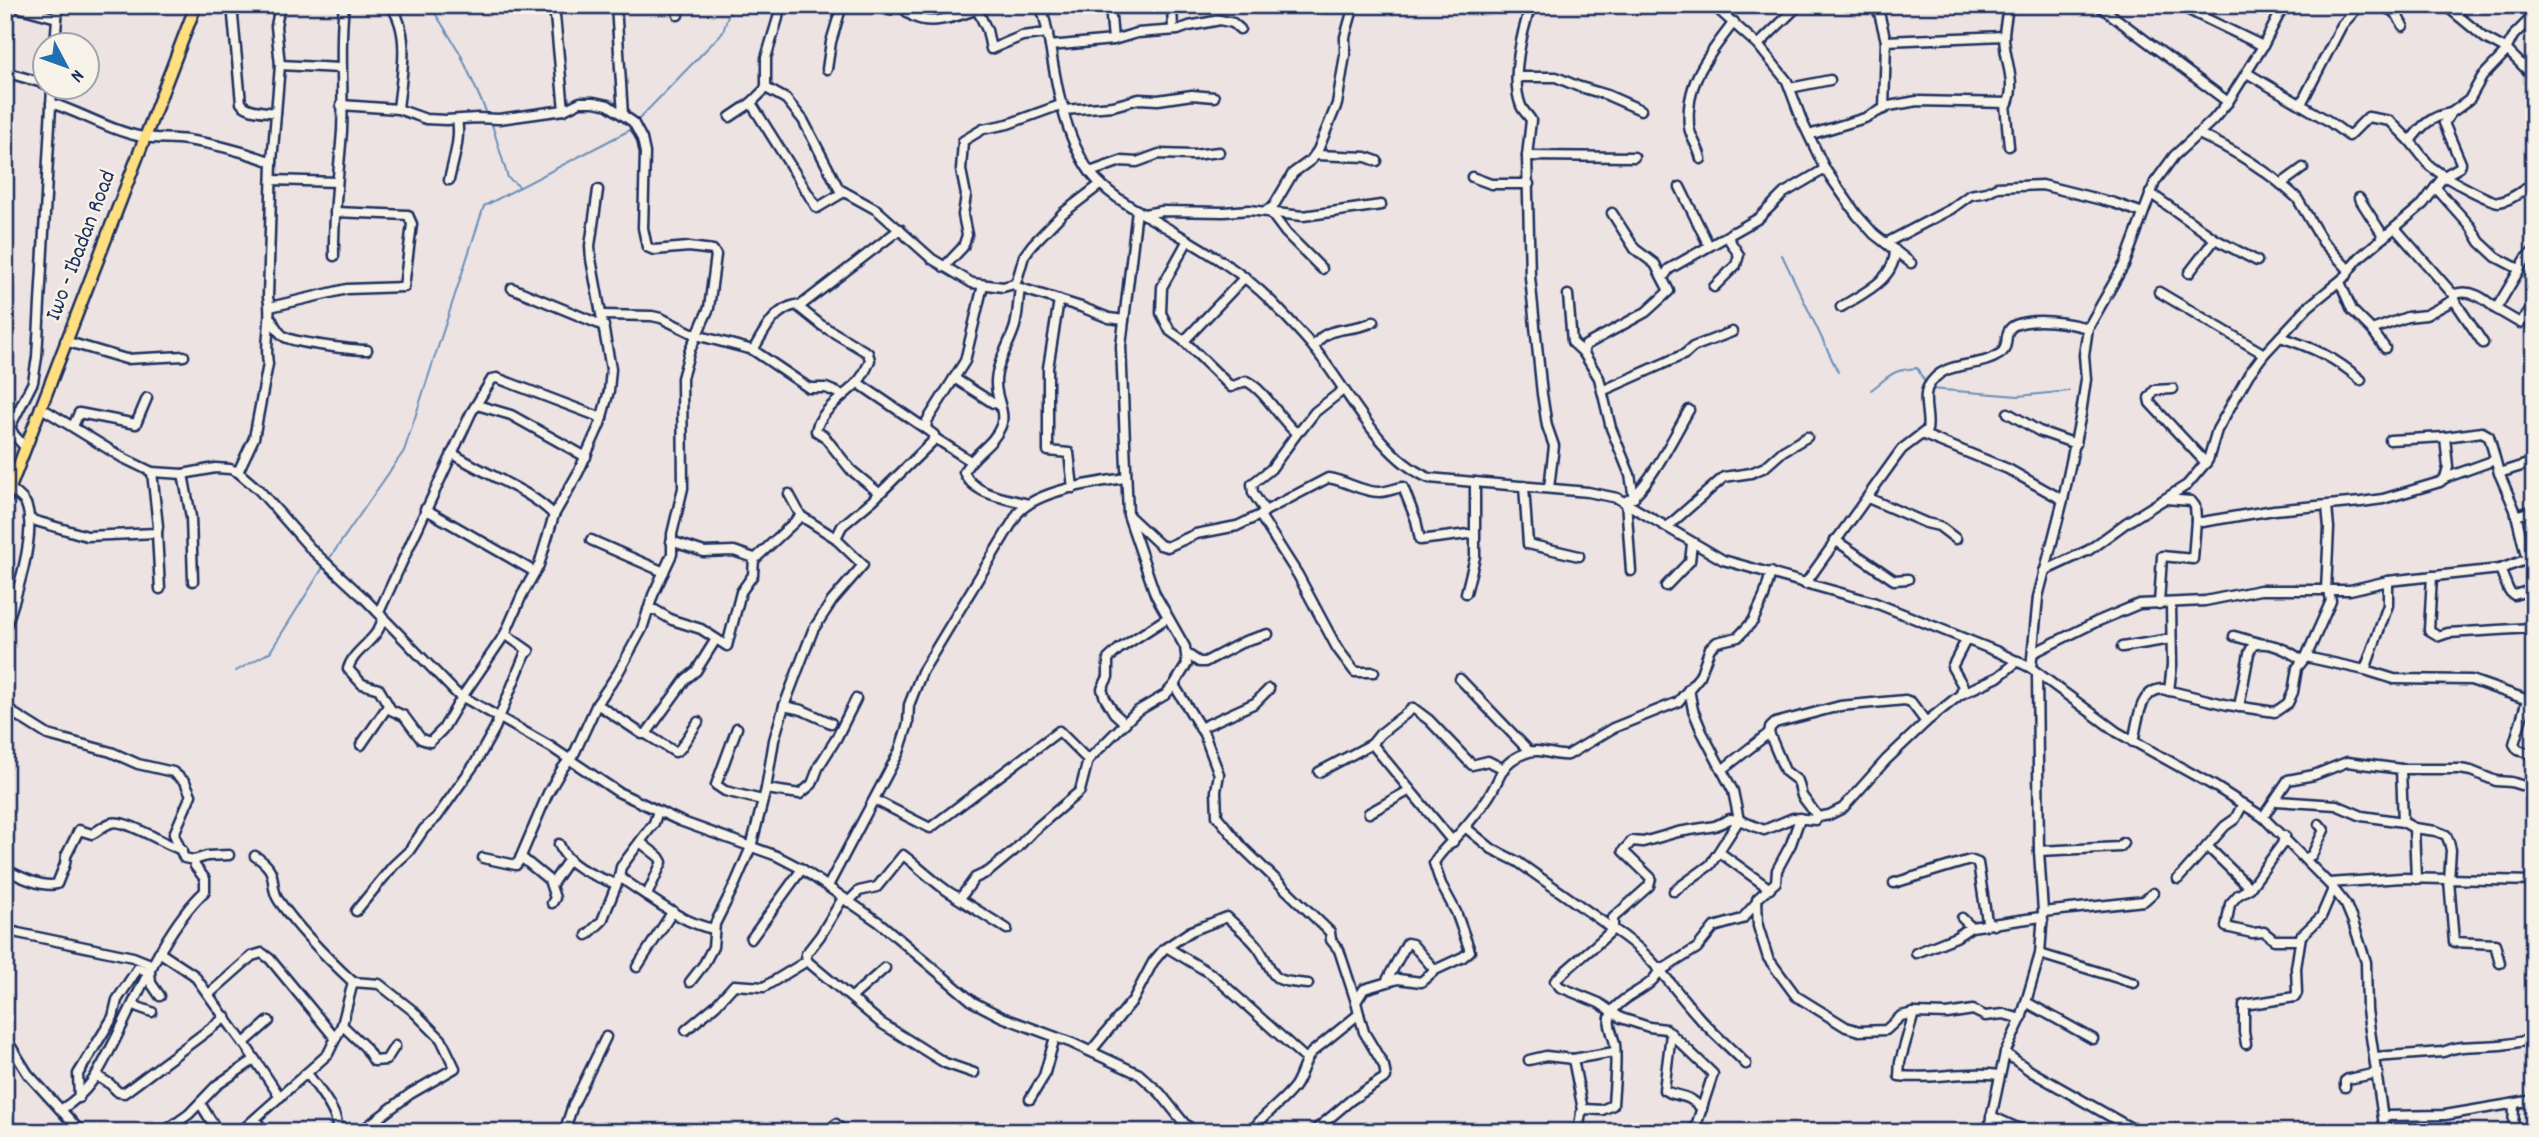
<svg xmlns="http://www.w3.org/2000/svg" width="2539" height="1137" viewBox="0 0 2539 1137" font-family="Dekko,sans-serif">
  <style>
    .lines { fill: none; stroke-linecap: round; stroke-linejoin: round }
    .stream { stroke: #6791bb; stroke-width: 2 }
    .minor-casing { stroke: #1b2f5e; stroke-width: 13 }
    .major-casing { stroke: #1b2f5e; stroke-width: 15 }
    .minor { stroke: #f7f3e8; stroke-width: 8 }
    .major { stroke: #ffdf80; stroke-width: 10 }
    .labels { text-anchor: middle; dominant-baseline: central; stroke-width: 5; stroke-linejoin: round; paint-order: stroke }
    .street-label { font-size: 23px; fill: #1b2f5e; stroke: #f7f3e8 }
  </style>
  <rect width="100%" height="100%" fill="#eee3e3"/>
  <filter id="ink" filterUnits="userSpaceOnUse"><feTurbulence type="fractalNoise" baseFrequency=".0143" numOctaves="2"/><feDisplacementMap in="SourceGraphic" scale="14" xChannelSelector="R" yChannelSelector="G"/><feConvolveMatrix kernelMatrix="1 2 1 2 8 2 1 2 1" color-interpolation-filters="sRGB"/></filter>
  <g filter="url(#ink)">
    <g class="lines">
      <!-- stream -->
      <g class="stream">
        <path d="M430,5L460,53L488,116"/>
        <path d="M491,121L508,178L520,187"/>
        <path d="M636,122L723,32L731,5"/>
        <path d="M1782,255L1838,372"/>
        <path d="M1931,389L2018,396L2069,391"/>
        <path d="M1871,390C1891,375 1891,370 1917,368L1926,384"/>
        <path d="M327,562L404,451L484,206L628,131L633,126"/>
        <path d="M236,671L270,652L324,566"/>
      </g>
      <!-- minor casing -->
      <g class="minor-casing">
        <g id="minor">
          <path d="M9,5L57,18"/>
          <path d="M232,5L241,103C248,112 265,111 276,113"/>
          <path d="M390,5C412,32 401,78 398,109"/>
          <path d="M554,5L564,110"/>
          <path d="M616,5L623,115"/>
          <path d="M677,5L678,15"/>
          <path d="M872,5L889,10L896,5"/>
          <path d="M902,5C917,32 956,17 978,9"/>
          <path d="M975,5L987,30L991,49L1022,36L1048,33"/>
          <path d="M1040,5C1046,18 1047,32 1050,46C1057,88 1065,137 1090,172C1108,196 1137,210 1162,225C1201,248 1239,269 1271,301C1285,316 1301,332 1314,348C1348,389 1378,456 1429,478L1588,492L1617,498L1723,560L1873,602L1998,652L2031,668L2117,732L2216,787L2263,817L2332,887L2346,905L2353,922L2366,962L2367,1010L2385,1132"/>
          <path d="M1110,5L1113,40"/>
          <path d="M1172,5L1173,30"/>
          <path d="M1531,5C1522,32 1510,79 1521,106C1523,111 1528,115 1531,120L1527,156L1530,277L1542,394L1547,426L1554,446L1549,488"/>
          <path d="M1713,5L1758,45L1787,81L1802,121L1825,169L1857,215L1874,234L1911,263"/>
          <path d="M1877,5L1886,41"/>
          <path d="M2098,5L2228,102"/>
          <path d="M2178,5L2263,46"/>
          <path d="M2380,5L2396,13L2403,26"/>
          <path d="M2445,5L2485,38L2507,50L2534,77"/>
          <path d="M2396,13L2405,5"/>
          <path d="M1758,45L1799,5"/>
          <path d="M55,46L58,5"/>
          <path d="M1050,46L1113,40L1137,33L1178,30L1189,26L1220,20L1233,23L1240,29"/>
          <path d="M280,65L340,68"/>
          <path d="M827,69L831,42L842,5"/>
          <path d="M5,72L46,84"/>
          <path d="M2247,73L2327,120L2349,136L2368,117L2390,121L2410,141L2430,166L2444,176L2460,167L2461,163L2444,123L2451,113L2469,100L2482,77L2504,54L2513,36L2534,15"/>
          <path d="M1517,77H1556L1577,86L1607,95L1641,110"/>
          <path d="M766,88V58L778,18L779,5"/>
          <path d="M1790,88L1830,80"/>
          <path d="M51,103C82,113 111,131 143,137C158,139 173,138 187,140C216,144 245,152 272,162"/>
          <path d="M751,103L817,208L844,192"/>
          <path d="M2005,104L2009,146"/>
          <path d="M2301,104L2342,25L2360,5"/>
          <path d="M341,105L398,109L426,119L446,120L477,118L499,119L564,110L580,102H594L608,105L633,122L642,139L645,153L643,228L647,247L654,250L689,247L713,250L716,255L709,308L690,350L682,378L683,488L672,534V554L653,595L642,629L618,673L597,704L575,752L562,769L548,793L519,861L516,865L483,858"/>
          <path d="M1884,109L1886,41L2004,36"/>
          <path d="M1064,110L1113,106L1139,99L1158,100L1192,95L1214,97"/>
          <path d="M730,117L751,103L766,88L786,99L803,120L839,189L877,210L932,259L972,283L1003,287L1014,284L1017,280L1024,256L1032,245L1063,213L1101,184"/>
          <path d="M2199,134C2234,150 2268,171 2297,198L2323,242L2349,270L2360,257L2423,204L2444,176C2454,182 2490,202 2499,202C2511,201 2524,189 2534,183"/>
          <path d="M1809,135L1865,118L1889,106L1917,101L2008,103C2017,81 2003,56 2004,34C2005,24 2007,15 2008,5"/>
          <path d="M2410,141C2422,125 2432,116 2451,113"/>
          <path d="M1316,155L1366,157L1377,161"/>
          <path d="M1527,156L1634,157"/>
          <path d="M1701,159C1699,147 1691,139 1689,127C1685,82 1708,56 1734,22"/>
          <path d="M1090,172L1121,161L1137,162L1159,154L1193,155L1219,152"/>
          <path d="M1472,177L1491,184H1529"/>
          <path d="M272,180L337,182"/>
          <path d="M449,180C453,162 461,138 457,120"/>
          <path d="M2281,184L2303,168"/>
          <path d="M1680,187L1709,246"/>
          <path d="M2436,188L2471,227L2480,242L2496,257L2519,269"/>
          <path d="M2150,193L2215,239L2257,261"/>
          <path d="M2359,198L2384,237"/>
          <path d="M1267,210L1273,207L1293,173L1311,160L1318,150L1337,104L1345,55V37L1354,5"/>
          <path d="M1271,213L1286,233L1322,269"/>
          <path d="M1144,214L1162,211L1224,212L1249,210L1303,216L1381,205"/>
          <path d="M2395,228L2451,292L2455,294C2471,289 2484,298 2496,309L2527,257L2534,251"/>
          <path d="M1188,240L1162,287L1161,313L1170,331L1184,341L1231,387L1246,381C1264,389 1279,418 1295,432L1301,430L1315,412L1343,390"/>
          <path d="M1886,243L1951,209L1970,195L1987,192L1997,187L2042,185L2114,203L2143,213"/>
          <path d="M334,256C333,214 339,172 342,131C344,89 339,47 344,5"/>
          <path d="M944,267L963,247L967,235L963,215L966,195L961,170L963,141L983,129L1008,124L1063,104"/>
          <path d="M2189,273L2215,239"/>
          <path d="M1663,278L1669,269L1759,218L1784,193L1825,169"/>
          <path d="M2340,282L2352,310L2372,330L2385,348"/>
          <path d="M1017,287L1081,307L1109,318L1124,320"/>
          <path d="M1714,287L1736,265L1739,255L1728,238L1732,232"/>
          <path d="M512,288L604,326"/>
          <path d="M1020,288C1018,301 1018,314 1015,326C1010,344 995,365 996,384C996,399 1006,412 1001,426C993,446 972,454 964,472C973,495 1006,498 1028,504"/>
          <path d="M2159,292L2264,354"/>
          <path d="M1568,295L1572,342L1583,352L1599,378L1611,428L1630,475L1634,498"/>
          <path d="M2454,297V300L2483,343"/>
          <path d="M1059,300L1048,368V451L1069,453L1073,488"/>
          <path d="M800,306L900,229"/>
          <path d="M270,307L347,289L404,287L412,224L408,215L335,212"/>
          <path d="M1841,307C1863,293 1895,280 1895,250"/>
          <path d="M2496,309L2520,323L2534,305"/>
          <path d="M602,315L652,316L661,318L696,335L753,350L809,388H826L843,395"/>
          <path d="M272,320C275,326 278,333 285,337C296,343 353,350 367,350"/>
          <path d="M2372,330L2407,317L2426,315L2454,300"/>
          <path d="M2280,337C2312,347 2336,358 2361,380"/>
          <path d="M65,341L126,359L184,356"/>
          <path d="M1184,341L1245,277"/>
          <path d="M1314,348C1324,323 1356,333 1374,321"/>
          <path d="M753,350C764,332 774,309 796,305L821,325L868,353L870,360C867,368 862,378 856,384C843,397 819,412 816,431L824,436L851,470L879,493"/>
          <path d="M1583,352L1586,345L1646,312L1669,291L1655,264L1635,249L1612,213"/>
          <path d="M954,378L993,403L999,404"/>
          <path d="M858,383L926,429L927,421L965,361L983,285"/>
          <path d="M2173,389L2155,390L2149,398L2150,403L2206,463"/>
          <path d="M1602,391L1685,354L1693,347L1732,332"/>
          <path d="M477,405L511,415L586,457"/>
          <path d="M40,407L123,458L152,472L183,474L215,468L230,469L238,472L259,490L312,550L365,599L456,693L551,747L618,792L680,821L777,856L802,869L880,923L973,1002L1002,1017L1072,1043L1139,1074L1160,1093L1184,1123L1195,1132"/>
          <path d="M2008,413L2039,431L2076,444"/>
          <path d="M73,426L79,413L136,424L147,398"/>
          <path d="M1924,435L2008,469L2063,500"/>
          <path d="M935,438L969,460"/>
          <path d="M2390,440L2445,437L2482,432L2489,436L2499,473L2515,510L2526,556L2532,567L2534,582"/>
          <path d="M25,447L14,435L10,427L33,382L37,357L52,88"/>
          <path d="M452,453C483,474 529,489 554,515"/>
          <path d="M238,472L254,438L268,364C264,341 273,320 268,297L272,162L280,65L276,26L280,5"/>
          <path d="M2499,473L2534,462"/>
          <path d="M183,474L191,517L193,581"/>
          <path d="M2445,478L2495,460"/>
          <path d="M1524,486L1528,544L1579,556"/>
          <path d="M789,494L801,516L837,539"/>
          <path d="M1868,498L1926,523L1939,526L1956,539"/>
          <path d="M2166,499L2191,501L2195,506L2196,520L2202,522L2274,510L2361,502L2383,499L2440,482L2445,478L2448,467L2445,437"/>
          <path d="M425,509L535,572"/>
          <path d="M1265,511L1253,493L1252,484L1271,469L1298,432"/>
          <path d="M1260,516L1265,511L1328,478C1345,480 1361,492 1379,492C1387,492 1395,488 1403,487L1416,520L1420,540L1468,534"/>
          <path d="M2516,516L2534,510"/>
          <path d="M1130,517L1160,545L1167,547L1196,534L1237,526L1258,516L1261,517L1298,575L1337,648L1355,672H1374"/>
          <path d="M29,519L87,536L157,533L158,526L152,472"/>
          <path d="M1667,527L1724,477L1751,473L1765,467L1783,451L1807,437"/>
          <path d="M157,533L160,589"/>
          <path d="M591,540L664,572"/>
          <path d="M1835,540L1894,580L1908,579"/>
          <path d="M755,559L801,516"/>
          <path d="M2500,569L2509,591L2514,595L2534,589"/>
          <path d="M1631,571L1626,501C1647,492 1676,432 1689,410"/>
          <path d="M2044,571L2089,550L2126,523L2187,485L2208,460L2217,430L2249,374L2264,354L2308,307L2347,275L2349,270"/>
          <path d="M2432,576L2429,630L2439,636"/>
          <path d="M1805,584L1896,457L1902,449L1927,430C1930,418 1922,399 1928,387C1944,358 1977,370 2000,354C2012,346 2000,329 2018,324C2038,318 2068,323 2088,328"/>
          <path d="M1666,586L1690,561L1692,544"/>
          <path d="M2326,590L2329,528L2327,506"/>
          <path d="M1466,593L1475,557V482"/>
          <path d="M2159,604L2162,556L2193,559L2196,520"/>
          <path d="M648,610H655L672,620L701,629L727,646L741,592L753,575L754,558L734,551L704,552L671,541"/>
          <path d="M379,612L471,413L492,379L497,378L602,418"/>
          <path d="M383,617C379,641 353,649 348,669L362,684L379,689L391,710L404,716L421,739L430,742L443,729L462,697L505,634L522,595L539,565L554,515L578,473L600,424L609,391L611,369L591,259L590,246L598,190"/>
          <path d="M5,629C15,600 38,533 26,504C23,498 15,493 10,488"/>
          <path d="M2234,636L2259,643"/>
          <path d="M2439,636L2448,633L2531,628L2534,631"/>
          <path d="M2122,647L2171,639"/>
          <path d="M2033,653L2096,622L2139,604L2205,601L2260,590H2350L2388,581L2500,569L2534,557"/>
          <path d="M1187,654L1199,662H1205L1245,641L1268,634"/>
          <path d="M2306,657L2365,670L2394,679L2471,680L2534,702"/>
          <path d="M2031,668L2038,597L2063,500L2081,414L2086,379L2084,355L2088,328L2125,263L2155,182L2174,156L2213,120L2228,102L2263,46L2284,5"/>
          <path d="M2365,670L2388,605V581"/>
          <path d="M1460,679L1529,751"/>
          <path d="M1174,685L1204,734L1219,774L1216,791L1217,816L1243,848L1330,932L1331,940L1339,950L1356,1002"/>
          <path d="M2169,691L2172,665L2171,604"/>
          <path d="M1961,694L1963,686L1952,667L1966,640"/>
          <path d="M2527,700L2514,744L2518,750L2534,755"/>
          <path d="M597,704L642,734H646L686,679L696,671L716,639"/>
          <path d="M784,706L802,710L831,723"/>
          <path d="M2239,707L2249,653L2253,645C2269,640 2289,651 2302,660"/>
          <path d="M5,708L48,735L111,752L138,764L173,772L185,782L191,795L174,834L184,858L194,860L195,866L205,879V891C167,926 139,992 116,1038C100,1069 92,1090 62,1109"/>
          <path d="M1125,723L1114,713L1105,698L1102,689L1108,677V659L1119,649L1167,618"/>
          <path d="M737,728L716,785L725,791L762,800"/>
          <path d="M1200,728L1255,703L1269,689"/>
          <path d="M646,734L675,752L680,749L698,722"/>
          <path d="M2133,742C2138,723 2138,691 2162,689L2228,705L2275,712L2288,703L2293,692L2297,668L2306,657L2331,601L2329,590"/>
          <path d="M1372,744L1453,842"/>
          <path d="M361,745L388,706"/>
          <path d="M2401,769L2403,822L2414,828L2436,831L2446,835L2449,842L2451,850L2449,880L2454,942L2495,944L2500,963"/>
          <path d="M1722,770L1769,733"/>
          <path d="M1319,772L1372,744L1380,734L1413,708L1429,720L1472,765L1488,761L1502,768"/>
          <path d="M2529,787L2534,774"/>
          <path d="M766,789L800,794L812,784L819,766L836,739L856,699"/>
          <path d="M875,800L930,828L1059,731L1088,760"/>
          <path d="M2276,801L2336,805L2362,816L2403,822"/>
          <path d="M1369,813L1410,790"/>
          <path d="M1818,817L1802,796L1798,781L1785,771L1769,733L1770,728L1775,723L1840,706L1905,700L1911,702L1926,722"/>
          <path d="M2263,817L2288,780L2314,775L2347,762L2401,769H2460L2471,771L2496,781L2511,782L2534,789"/>
          <path d="M1800,818L1791,844L1777,870L1776,882L1757,899L1758,926L1768,958L1796,996L1846,1027L1859,1031L1886,1030L1901,1016L1914,1013"/>
          <path d="M1465,827L1492,849L1518,862L1613,929V918L1649,886L1651,878L1623,851L1632,841L1643,842L1678,832L1715,826L1730,819L1739,820L1764,830L1793,818L1816,820L1818,817L1829,815L1843,808L1886,760L1926,722L1961,694L1998,677L2018,661"/>
          <path d="M2414,828L2416,879"/>
          <path d="M2285,836L2282,844L2250,888L2238,895L2230,904L2226,927L2252,933L2264,932L2274,940H2300"/>
          <path d="M640,842L659,857L662,862L647,895"/>
          <path d="M559,844C567,867 595,876 616,884"/>
          <path d="M2207,846L2250,888"/>
          <path d="M2039,851L2120,847L2123,843"/>
          <path d="M1719,852L1770,889"/>
          <path d="M255,856C282,873 267,883 279,901C300,931 326,957 353,982"/>
          <path d="M521,857L549,880L555,898L552,903"/>
          <path d="M2306,858L2312,855L2324,830L2319,824"/>
          <path d="M194,860L207,856L229,855"/>
          <path d="M5,869C18,876 43,888 57,884L65,864L66,856L79,830L92,834C98,831 104,825 111,823C125,818 165,845 182,850"/>
          <path d="M619,877C648,895 680,923 714,929"/>
          <path d="M2178,879L2225,826L2235,819L2243,804"/>
          <path d="M1894,883L1970,860L1978,863L1987,921L1994,925"/>
          <path d="M2329,883L2401,878L2534,881"/>
          <path d="M552,884L569,859"/>
          <path d="M828,886L899,752L908,724L909,705L922,672L1018,513C1037,490 1098,482 1126,478"/>
          <path d="M1674,891L1710,865L1739,820L1733,791L1702,732L1693,710L1689,689"/>
          <path d="M956,897L1007,929"/>
          <path d="M843,898L820,936L806,954L807,961L881,1023L945,1063L974,1073"/>
          <path d="M848,902L859,891L877,887L903,855C916,864 950,898 961,897L975,878L988,872L1016,849L1033,831L1080,791L1088,760L1136,712L1165,695L1174,685L1187,664L1185,647L1155,594L1128,515L1121,346L1137,210"/>
          <path d="M356,911L393,866L409,851L424,829L437,817L476,762L495,728L525,654L529,651L505,634"/>
          <path d="M2043,912L2144,901L2153,893"/>
          <path d="M1962,918L1971,927L2041,917L2043,920"/>
          <path d="M5,929L18,933L133,957L153,965"/>
          <path d="M587,935L602,921L618,881L621,867L654,823L658,811"/>
          <path d="M751,939L802,869"/>
          <path d="M1168,948L1213,975L1306,1059"/>
          <path d="M159,952L194,975L244,1044"/>
          <path d="M1916,953L1956,937L1971,927"/>
          <path d="M2040,954L2134,983"/>
          <path d="M637,967L673,911"/>
          <path d="M1387,980L1407,943L1412,944L1435,970"/>
          <path d="M690,982L704,964L713,947L715,924L735,884L751,847L766,789L774,740L784,706L813,630L832,601L863,565L838,541L837,536L842,526L873,500L932,442L934,435L926,429"/>
          <path d="M209,994L252,956L262,953L270,959L335,1038"/>
          <path d="M852,997L885,968"/>
          <path d="M2026,1002L2093,1039"/>
          <path d="M134,1003L138,1007L152,1012"/>
          <path d="M269,1021L244,1043L280,1097"/>
          <path d="M342,1025L365,1047L374,1061L386,1060L395,1046"/>
          <path d="M686,1030L716,1005L734,985L764,987L807,961"/>
          <path d="M1671,1034L1664,1090C1680,1099 1685,1091 1702,1109"/>
          <path d="M5,1037L28,1074L81,1132"/>
          <path d="M2246,1044L2244,1032V1005L2295,997L2297,993L2296,968L2301,936L2321,917L2333,889"/>
          <path d="M1091,1051L1133,1000L1153,962L1164,949L1191,931L1227,917C1237,927 1251,937 1259,949C1279,979 1266,980 1308,984"/>
          <path d="M2005,1053L2032,1072L2138,1132"/>
          <path d="M2375,1057L2443,1052C2461,1044 2480,1047 2500,1045C2511,1044 2523,1041 2534,1039"/>
          <path d="M1573,1059L1583,1110"/>
          <path d="M1529,1060L1546,1056L1573,1059L1614,1052"/>
          <path d="M307,1073C316,1086 339,1113 337,1128"/>
          <path d="M1999,1075C1965,1070 1933,1080 1899,1076L1900,1062L1914,1013L1947,1014L1973,1010L1985,1016L2004,1014L2021,1019"/>
          <path d="M97,1076L110,1084L118,1092L124,1093L226,1017"/>
          <path d="M2345,1087V1081L2348,1079L2378,1073"/>
          <path d="M79,1098L78,1074L113,1017L117,1000L138,968L150,972L151,983L160,996"/>
          <path d="M1030,1099L1044,1076L1055,1037"/>
          <path d="M200,1103L218,1132"/>
          <path d="M1991,1116L2026,1132"/>
          <path d="M2384,1116L2445,1115L2534,1100"/>
          <path d="M255,1120L265,1132"/>
          <path d="M1919,1131L1939,1132"/>
          <path d="M164,1132L189,1114L217,1085L254,1060"/>
          <path d="M240,1132L328,1054L342,1025L353,982L379,984L412,1010L441,1039L455,1068L410,1094L360,1132"/>
          <path d="M331,1132L342,1128L345,1132"/>
          <path d="M564,1132L573,1105L606,1037"/>
          <path d="M826,1132L836,1124L844,1132"/>
          <path d="M1251,1132C1263,1114 1281,1104 1294,1087C1302,1076 1303,1062 1312,1052L1359,1014L1356,1002L1364,989L1398,979L1421,982L1435,970L1463,957L1470,951L1456,912L1441,884L1434,863C1438,853 1458,836 1466,826C1474,816 1482,807 1489,796C1503,775 1499,763 1526,753C1541,747 1554,757 1568,755L1613,728L1678,702L1700,676L1710,648L1717,642L1738,637L1753,621L1764,597L1771,572"/>
          <path d="M1313,1132L1351,1100L1386,1077L1384,1066L1364,1032L1359,1014"/>
          <path d="M1578,1132L1581,1113L1585,1109L1602,1110L1613,1105C1614,1086 1617,1064 1615,1044C1613,1034 1606,1022 1612,1012C1624,993 1653,990 1660,968H1665L1697,948L1714,927L1742,919L1757,902"/>
          <path d="M1694,1132L1713,1074L1666,1029L1649,1027L1621,1018L1599,1003L1560,987L1555,981C1573,962 1595,948 1613,929C1650,952 1668,982 1696,1014C1711,1032 1730,1047 1746,1064"/>
          <path d="M1988,1132L2005,1053L2021,1019L2040,954L2043,912L2039,851L2037,673"/>
          <path d="M2513,1132L2514,1104"/>
        </g>
      </g>
      <!-- major casing -->
      <g class="major-casing">
        <path id="major" d="M5,501L196,5"/>
      </g>
      <!-- minor -->
      <use href="#minor" class="minor"/>
      <!-- major -->
      <use href="#major" class="major"/>
    </g>
  </g>
  <g class="labels">
    <!-- street labels -->
    <g class="street-label">
      <text transform="translate(82 246) rotate(-69)">Iwo - Ibadan Road</text>
    </g>
  </g>
  <!-- margin -->
  <rect width="2539" height="1137" fill="none" stroke="#f7f3e8" stroke-width="28"/>
  <rect x="14" y="14" width="2511" height="1109" fill="none" stroke="#1b2f5e" stroke-width="2.5" filter="url(#ink)"/>
  <!-- north arrow -->
  <g transform="translate(66 66) rotate(131)"><circle r="33" fill="#f7f3e8" stroke="#9fa5b1" stroke-width="2"/>
  <path d="M0-5L12 26L0 18L-12 26Z" fill="#1f6fb2"/>
  <text y="-10" font-size="19" font-weight="bold" text-anchor="middle" fill="#1b2f5e">N</text>
  </g>
</svg>
